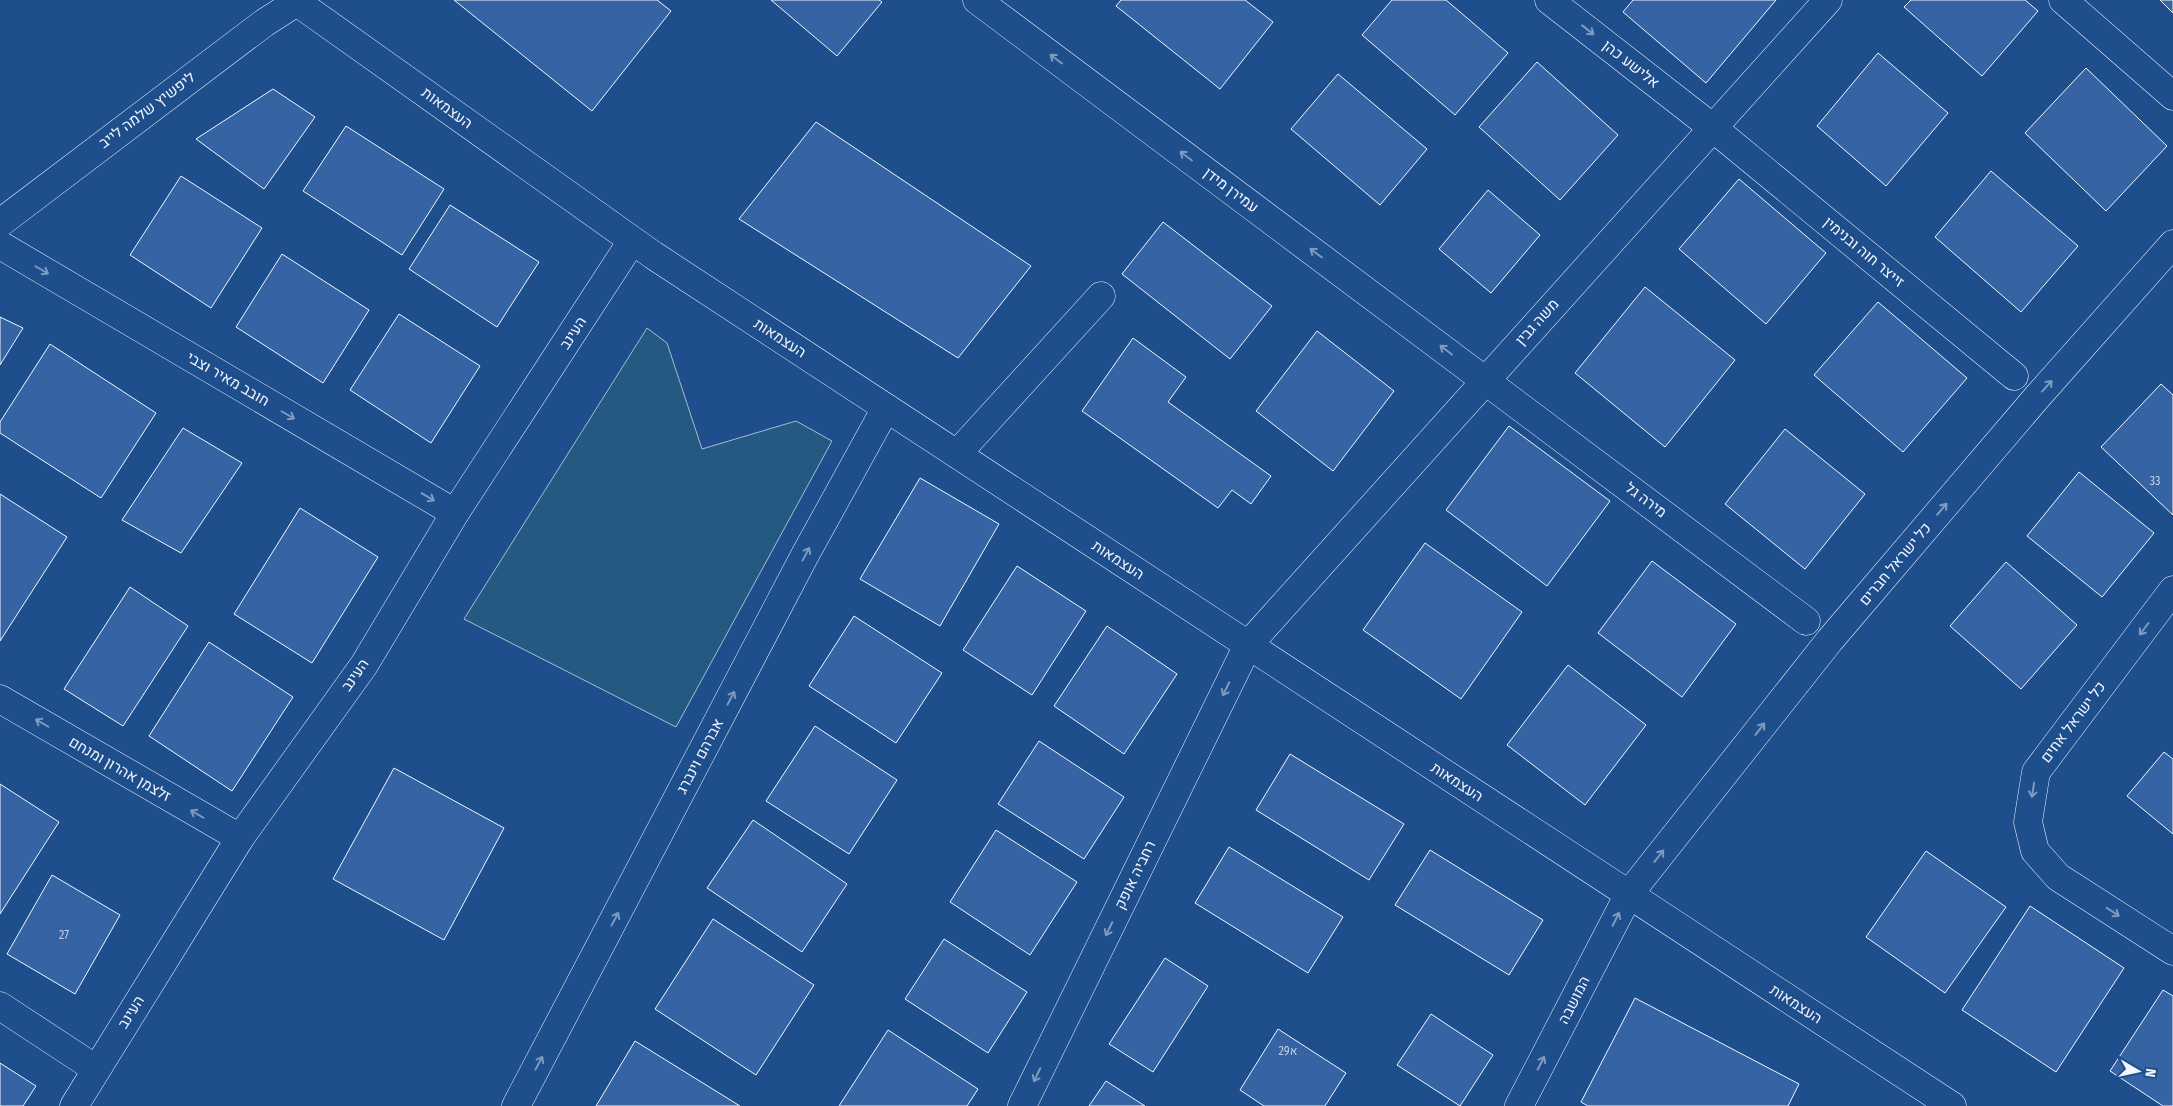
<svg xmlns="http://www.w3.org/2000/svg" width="2173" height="1106" viewBox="0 0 2173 1106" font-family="'Fira Sans Condensed',Heebo,sans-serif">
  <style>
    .green { fill: #245a82; stroke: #a8bbd7 }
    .building { fill: #3563a3; stroke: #f2f6ff }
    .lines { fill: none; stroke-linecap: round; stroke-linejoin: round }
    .minor-casing { stroke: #f2f6ff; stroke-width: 29 }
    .minor { stroke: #1f4e8c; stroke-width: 28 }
    .oneway { stroke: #7e9ac0 }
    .labels { text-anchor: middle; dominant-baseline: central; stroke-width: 4; stroke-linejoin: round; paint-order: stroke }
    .number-label { font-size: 12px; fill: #c3d1e8 }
    .street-label { font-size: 15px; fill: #f2f6ff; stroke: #1f4e8c }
  </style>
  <rect width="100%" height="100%" fill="#1f4e8c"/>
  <!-- green -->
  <path class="green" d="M647,328L667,343L702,449L796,421L832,441L676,727L464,619Z"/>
  <!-- building -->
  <g class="building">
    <path d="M454,0H657L671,11L592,111Z"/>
    <path d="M771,0H879L882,2L837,56Z"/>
    <path d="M1121,0H1245L1273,22L1220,89L1116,6Z"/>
    <path d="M1392,0H1446L1508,53L1455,115L1362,35Z"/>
    <path d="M1633,0H1776L1706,83L1623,12Z"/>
    <path d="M1911,0H2025L2038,11L1982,76L1904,7Z"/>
    <path d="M2160,0H2173V13Z"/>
    <path d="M1878,53L1948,113L1886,186L1817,126Z"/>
    <path d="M1537,62L1618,135L1560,200L1479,127Z"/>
    <path d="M2086,68L2167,146L2106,211L2025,133Z"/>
    <path d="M1338,74L1427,149L1380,205L1291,129Z"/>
    <path d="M273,89L315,117L264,189L196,139Z"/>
    <path d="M816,122L1031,266L958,358L739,219Z"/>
    <path d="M346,126L444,189L402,255L303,191Z"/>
    <path d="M1991,171L2078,246L2021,312L1935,237Z"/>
    <path d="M181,176L262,228L211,308L130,255Z"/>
    <path d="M1739,179L1826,253L1766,324L1679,249Z"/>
    <path d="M1488,190L1540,235L1491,293L1439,249Z"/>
    <path d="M450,205L539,262L497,327L409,269Z"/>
    <path d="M1163,222L1272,306L1230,359L1122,274Z"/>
    <path d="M282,254L369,310L323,383L236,327Z"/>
    <path d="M1645,287L1735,360L1665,447L1575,373Z"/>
    <path d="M1878,302L1967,378L1903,452L1814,375Z"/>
    <path d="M399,314L480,366L431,443L350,390Z"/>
    <path d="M0,317L23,328L0,365Z"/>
    <path d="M1317,331L1394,391L1333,471L1256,411Z"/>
    <path d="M1133,338L1186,377L1168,402L1271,476L1251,504L1232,490L1218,508L1082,411Z"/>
    <path d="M50,344L156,413L101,498L0,433V422Z"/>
    <path d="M2161,384L2173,395V515L2101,447Z"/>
    <path d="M1509,426L1610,501L1547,586L1446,510Z"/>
    <path d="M183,428L242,463L181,553L122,520Z"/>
    <path d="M1785,429L1865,494L1805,569L1725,504Z"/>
    <path d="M2079,472L2154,533L2102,597L2027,536Z"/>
    <path d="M920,478L999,524L940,626L860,579Z"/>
    <path d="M0,494L67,537L0,641Z"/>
    <path d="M300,508L378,557L312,663L234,614Z"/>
    <path d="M1425,543L1522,612L1461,699L1363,630Z"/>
    <path d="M1652,561L1736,624L1682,697L1598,633Z"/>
    <path d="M2006,562L2077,625L2021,689L1950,626Z"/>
    <path d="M1017,566L1086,611L1032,695L963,650Z"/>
    <path d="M130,587L188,626L123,726L64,689Z"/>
    <path d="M854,616L942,673L896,743L809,686Z"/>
    <path d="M1107,626L1177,674L1124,754L1054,706Z"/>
    <path d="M209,642L293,697L232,791L149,736Z"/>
    <path d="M1568,665L1646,725L1585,805L1507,745Z"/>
    <path d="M815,726L897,780L849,854L766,801Z"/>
    <path d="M1039,741L1124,797L1084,859L998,804Z"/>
    <path d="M2164,752L2173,759V834L2127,796Z"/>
    <path d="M1290,754L1404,824L1369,880L1256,810Z"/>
    <path d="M394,768L504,828L444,940L333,879Z"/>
    <path d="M0,784L59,822L0,914Z"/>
    <path d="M753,820L847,884L802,952L707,888Z"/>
    <path d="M996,830L1077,882L1030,955L950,902Z"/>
    <path d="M1229,847L1343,917L1308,973L1195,903Z"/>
    <path d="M1430,850L1543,920L1509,975L1395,905Z"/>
    <path d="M1926,851L2006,907L1945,993L1866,937Z"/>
    <path d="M52,875L120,915L75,994L7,954Z"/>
    <path d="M2030,906L2124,968L2056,1072L1962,1010Z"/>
    <path d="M713,919L814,985L756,1075L655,1009Z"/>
    <path d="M944,939L1027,992L988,1053L905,999Z"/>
    <path d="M1165,958L1208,986L1153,1072L1109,1044Z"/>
    <path d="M2163,990L2173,996V1106H2163L2110,1071Z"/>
    <path d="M1635,998L1799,1084L1788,1106H1588L1581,1102Z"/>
    <path d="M1431,1014L1493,1055L1460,1106L1397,1065Z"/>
    <path d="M1278,1029L1346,1073L1325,1106H1264L1240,1090Z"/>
    <path d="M888,1030L978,1089L967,1106H839Z"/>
    <path d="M635,1041L740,1106H596Z"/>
    <path d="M0,1063L36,1086L23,1106H0Z"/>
    <path d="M1106,1081L1145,1106H1089Z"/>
  </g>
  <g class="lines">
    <!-- minor casing -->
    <g class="minor-casing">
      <g id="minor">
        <path d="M294,0L653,255L1952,1106"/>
        <path d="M977,0L1806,621"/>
        <path d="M1549,0L1713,128L2014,376"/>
        <path d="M2063,0L2173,96"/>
        <path d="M0,223L264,23L300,0"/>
        <path d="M0,245L455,513"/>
        <path d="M957,454L1101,296"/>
        <path d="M2173,590L2036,772L2028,822L2035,851L2058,877L2173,951"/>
        <path d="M0,699L240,838"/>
        <path d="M0,1006L96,1069"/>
        <path d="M74,1106L240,838L364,665L455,513L632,241"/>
        <path d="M516,1106L805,555L886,408"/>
        <path d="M1022,1106L1248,645L1828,0"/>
        <path d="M1519,1106L1629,894L1830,640L2038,396L2173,244"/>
      </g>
    </g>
    <!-- minor -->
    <use href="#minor" class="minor"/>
  </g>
  <!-- one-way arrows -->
  <defs><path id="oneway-shaft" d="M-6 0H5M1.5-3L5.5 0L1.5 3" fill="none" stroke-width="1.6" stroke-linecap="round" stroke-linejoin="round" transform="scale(1.25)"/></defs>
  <g class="oneway">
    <use href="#oneway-shaft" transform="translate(1588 30) rotate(38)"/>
    <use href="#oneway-shaft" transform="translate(1056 59) rotate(-143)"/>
    <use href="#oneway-shaft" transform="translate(1186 156) rotate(-143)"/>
    <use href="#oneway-shaft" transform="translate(1316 253) rotate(-143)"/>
    <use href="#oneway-shaft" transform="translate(42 270) rotate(30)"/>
    <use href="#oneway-shaft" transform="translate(1446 350) rotate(-143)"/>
    <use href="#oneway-shaft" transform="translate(2047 386) rotate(-48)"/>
    <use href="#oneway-shaft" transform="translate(288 415) rotate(30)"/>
    <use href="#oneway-shaft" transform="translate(428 497) rotate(31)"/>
    <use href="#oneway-shaft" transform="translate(1942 509) rotate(-50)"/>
    <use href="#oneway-shaft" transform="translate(806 554) rotate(-62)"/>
    <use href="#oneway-shaft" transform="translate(2144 629) rotate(127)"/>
    <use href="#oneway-shaft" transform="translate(1226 689) rotate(116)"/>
    <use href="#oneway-shaft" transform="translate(731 698) rotate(-62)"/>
    <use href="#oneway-shaft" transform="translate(42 723) rotate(-150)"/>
    <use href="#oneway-shaft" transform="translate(1760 729) rotate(-52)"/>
    <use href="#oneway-shaft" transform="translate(2033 790) rotate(99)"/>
    <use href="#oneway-shaft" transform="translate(197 814) rotate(-150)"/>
    <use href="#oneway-shaft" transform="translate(1659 856) rotate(-52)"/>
    <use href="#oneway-shaft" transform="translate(2113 912) rotate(33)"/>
    <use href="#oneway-shaft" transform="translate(615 919) rotate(-62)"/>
    <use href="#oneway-shaft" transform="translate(1616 919) rotate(-63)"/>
    <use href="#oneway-shaft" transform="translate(1109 929) rotate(116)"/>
    <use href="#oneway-shaft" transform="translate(539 1063) rotate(-62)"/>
    <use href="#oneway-shaft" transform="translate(1541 1063) rotate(-63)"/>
    <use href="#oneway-shaft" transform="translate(1037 1075) rotate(116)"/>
  </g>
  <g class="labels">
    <!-- number labels -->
    <g class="number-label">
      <text x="2155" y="481">33</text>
      <text x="64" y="935">27</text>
      <text x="1288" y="1051">29א</text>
    </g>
    <!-- street labels -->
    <g class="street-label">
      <text transform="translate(1631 64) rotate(38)">אלישע כהן</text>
      <text transform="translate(447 108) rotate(36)">העצמאות</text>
      <text transform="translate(147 110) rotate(-37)">ליפשיץ שלמה לייב</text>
      <text transform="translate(1231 190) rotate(37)">עמירן מידן</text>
      <text transform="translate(1864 252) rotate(40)">זייצר חוה ובנימין</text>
      <text transform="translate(1537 322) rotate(-48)">משה גבין</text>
      <text transform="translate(573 333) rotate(-57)">העינב</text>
      <text transform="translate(780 338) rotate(33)">העצמאות</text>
      <text transform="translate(228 379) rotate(30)">חובב מאיר וצבי</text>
      <text transform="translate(1646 500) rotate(37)">מירה גל</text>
      <text transform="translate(1118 560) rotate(33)">העצמאות</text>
      <text transform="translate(1895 564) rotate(-50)">כל ישראל חברים</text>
      <text transform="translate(355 675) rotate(-55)">העינב</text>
      <text transform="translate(2073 722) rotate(-53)">כל ישראל אחים</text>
      <text transform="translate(700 756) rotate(-62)">אברהם וינברג</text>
      <text transform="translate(120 769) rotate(30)">זלצמן אהרון ומנחם</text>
      <text transform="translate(1457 782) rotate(33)">העצמאות</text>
      <text transform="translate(1135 875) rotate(-64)">רחביה אופק</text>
      <text transform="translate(1574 1000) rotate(-63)">המושבה</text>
      <text transform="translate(1796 1004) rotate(33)">העצמאות</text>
      <text transform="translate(131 1012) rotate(-58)">העינב</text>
    </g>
  </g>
  <!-- north arrow -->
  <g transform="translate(2138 1071) rotate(99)" stroke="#1f4e8c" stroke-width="4" paint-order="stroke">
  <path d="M0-4L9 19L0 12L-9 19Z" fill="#f2f6ff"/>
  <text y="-8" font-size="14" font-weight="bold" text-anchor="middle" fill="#f2f6ff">N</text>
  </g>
</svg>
